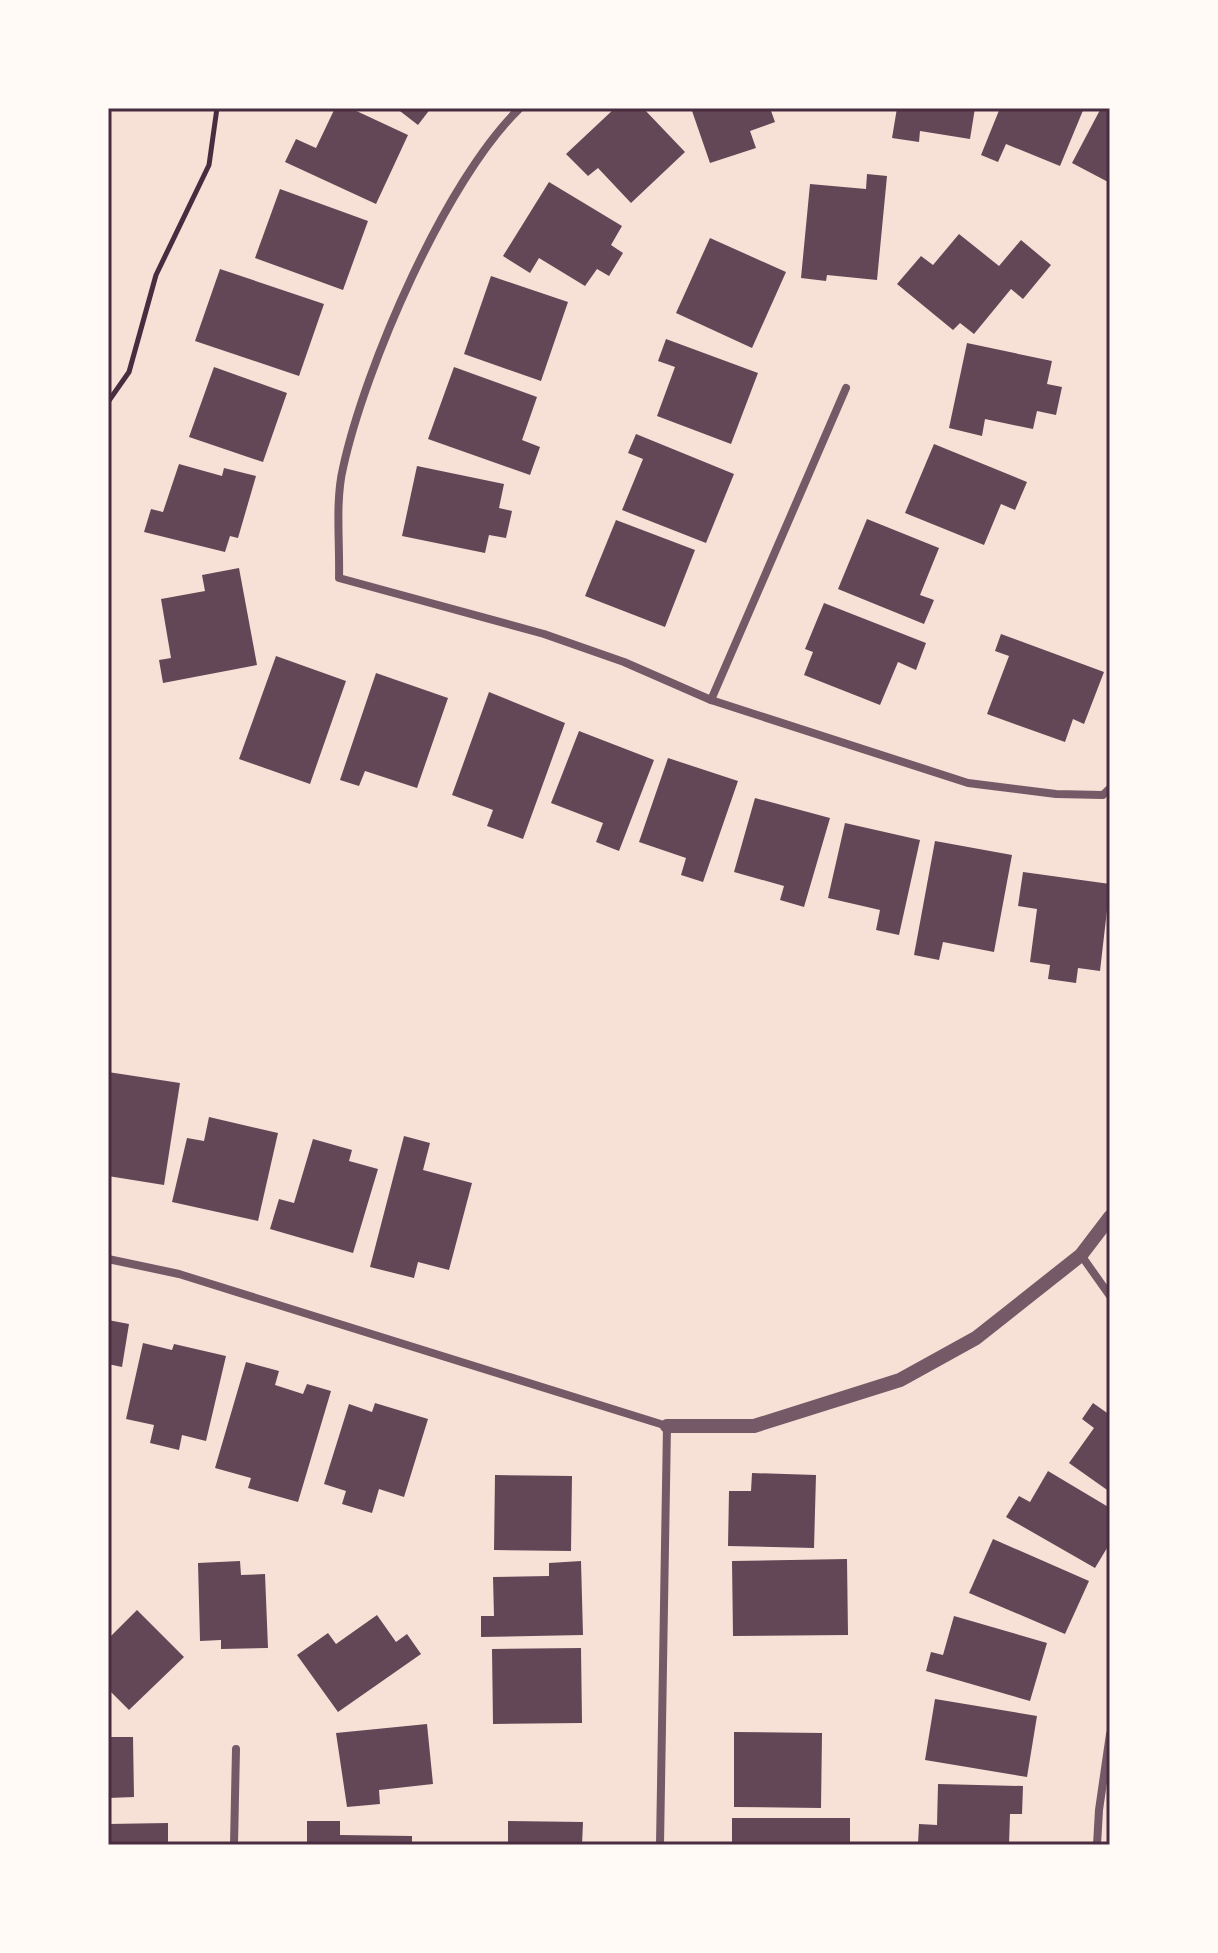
<svg xmlns="http://www.w3.org/2000/svg" width="1218" height="1953" viewBox="0 0 1218 1953" font-family="'Asap Condensed',sans-serif">
  <style>
    .building { fill: #644757 }
    .lines { fill: none; stroke-linecap: round; stroke-linejoin: round }
    .path { stroke: #4a2c40; stroke-width: 5 }
    .minor { stroke: #755966; stroke-width: 8 }
    .tertiary { stroke: #755966; stroke-width: 14 }
    .neatline { fill: none; stroke: #4a2c40; stroke-width: 3 }
  </style>
  <rect width="100%" height="100%" fill="#f7e1d7"/>
  <!-- building -->
  <g class="building">
    <path d="M335,108H350L408,135L376,204L285,162L296,139L316,148Z"/>
    <path d="M396,108H431L418,125Z"/>
    <path d="M615,108H643L685,152L631,203L598,168L588,176L566,154Z"/>
    <path d="M691,108H770L775,122L750,131L756,148L710,163Z"/>
    <path d="M897,108H975L970,139L920,131L919,142L892,138Z"/>
    <path d="M1000,108H1084L1060,166L1006,144L998,162L981,155Z"/>
    <path d="M1101,108H1110V183L1072,163Z"/>
    <path d="M867,174L887,176L877,280L827,275L826,281L801,278L810,184L866,189Z"/>
    <path d="M549,182L622,226L611,245L623,253L609,276L597,269L585,286L539,258L530,273L503,256Z"/>
    <path d="M280,189L368,221L343,290L255,258Z"/>
    <path d="M959,234L999,266L1021,240L1051,265L1023,299L1011,289L974,334L960,323L953,330L897,284L921,256L933,265Z"/>
    <path d="M710,238L786,272L752,348L676,313Z"/>
    <path d="M220,269L324,304L299,376L195,341Z"/>
    <path d="M491,276L568,302L541,381L464,354Z"/>
    <path d="M666,339L758,373L731,444L657,416L675,367L658,361Z"/>
    <path d="M967,343L1052,361L1047,384L1062,387L1056,415L1037,411L1033,429L985,419L982,436L949,428Z"/>
    <path d="M214,367L287,393L263,462L189,437Z"/>
    <path d="M454,367L537,397L522,440L540,447L530,475L428,439Z"/>
    <path d="M636,434L734,474L706,543L622,510L643,459L628,453Z"/>
    <path d="M934,444L1027,482L1015,510L1001,504L984,545L905,513Z"/>
    <path d="M179,464L222,476L224,468L256,476L238,538L230,536L225,552L144,532L151,509L163,512Z"/>
    <path d="M417,466L504,484L499,508L512,511L506,538L489,535L485,553L402,536Z"/>
    <path d="M867,519L939,548L920,595L934,600L924,624L838,589Z"/>
    <path d="M616,520L695,550L665,627L585,596Z"/>
    <path d="M239,568L257,665L163,683L159,660L171,658L161,599L205,591L202,575Z"/>
    <path d="M824,603L926,643L916,670L898,662L880,705L804,675L813,652L805,649Z"/>
    <path d="M1001,634L1104,672L1084,724L1073,719L1065,742L987,714L1009,656L995,651Z"/>
    <path d="M276,656L346,681L310,784L239,759Z"/>
    <path d="M376,673L448,698L417,788L365,771L359,786L340,780Z"/>
    <path d="M489,692L565,723L523,839L487,826L493,810L452,795Z"/>
    <path d="M579,731L654,760L619,851L596,842L603,823L551,803Z"/>
    <path d="M668,758L738,781L703,882L681,875L686,858L639,842Z"/>
    <path d="M755,798L830,818L804,907L780,900L784,886L734,872Z"/>
    <path d="M845,823L920,840L899,935L876,930L880,910L828,898Z"/>
    <path d="M935,841L1012,855L994,952L943,942L939,960L914,955Z"/>
    <path d="M1023,872L1110,884L1100,971L1078,968L1076,983L1048,979L1050,965L1030,962L1037,909L1018,906Z"/>
    <path d="M108,1072L180,1083L164,1185L108,1176Z"/>
    <path d="M209,1117L278,1133L258,1221L172,1202L187,1138L204,1141Z"/>
    <path d="M404,1136L430,1143L423,1170L472,1183L449,1270L418,1262L414,1278L370,1267Z"/>
    <path d="M313,1139L352,1150L349,1161L378,1169L353,1253L270,1229L279,1199L294,1203Z"/>
    <path d="M108,1320L129,1324L122,1367L108,1364Z"/>
    <path d="M143,1343L172,1350L174,1344L226,1356L206,1441L182,1435L179,1450L150,1443L154,1425L126,1419Z"/>
    <path d="M246,1362L279,1371L275,1385L303,1394L307,1384L331,1391L298,1502L248,1488L251,1478L215,1468Z"/>
    <path d="M375,1403L428,1419L404,1497L379,1489L372,1513L342,1504L346,1491L324,1484L349,1404L372,1412Z"/>
    <path d="M1093,1403L1110,1415V1492L1069,1463L1094,1428L1082,1419Z"/>
    <path d="M1048,1471L1110,1508V1543L1095,1568L1006,1517L1019,1496L1030,1502Z"/>
    <path d="M752,1473L816,1475L814,1548L728,1546L729,1491H751Z"/>
    <path d="M495,1475L572,1476L571,1551L494,1550Z"/>
    <path d="M993,1539L1089,1581L1065,1634L969,1593Z"/>
    <path d="M847,1559L848,1635L733,1636L732,1561Z"/>
    <path d="M240,1561L241,1575L265,1574L268,1648L221,1649V1640L200,1641L198,1563Z"/>
    <path d="M581,1561L583,1635L481,1637V1616H494L493,1577L549,1576V1563Z"/>
    <path d="M137,1610L184,1657L129,1710L108,1689V1639Z"/>
    <path d="M377,1615L396,1642L407,1634L421,1654L338,1712L297,1655L328,1633L336,1644Z"/>
    <path d="M954,1616L1047,1643L1030,1701L926,1671L931,1652L943,1655Z"/>
    <path d="M581,1648L582,1723L493,1724L492,1649Z"/>
    <path d="M935,1699L1037,1716L1027,1777L925,1760Z"/>
    <path d="M427,1724L433,1784L379,1790L380,1804L347,1807L336,1733Z"/>
    <path d="M734,1732L822,1733L821,1808L734,1807Z"/>
    <path d="M108,1737H133L134,1797L108,1798Z"/>
    <path d="M938,1784L1023,1786L1022,1814H1010L1009,1845L918,1844L919,1824L937,1825Z"/>
    <rect x="732" y="1818" width="118" height="27"/>
    <path d="M307,1821H340V1835L412,1836V1845H307Z"/>
    <path d="M508,1821L583,1822L582,1845H508Z"/>
    <path d="M168,1823V1845H108V1824Z"/>
  </g>
  <g class="lines">
    <!-- path -->
    <path class="path" d="M108,402L129,372L156,275L209,165L217,108"/>
    <!-- minor -->
    <g class="minor">
      <path d="M520,108C446,179 365,367 343,468C335,502 340,543 339,578L544,634L624,662L711,700L968,783L1056,794L1103,795L1110,788"/>
      <path d="M711,700L846,388"/>
      <path d="M1081,1255L1110,1296"/>
      <path d="M108,1259L179,1274L667,1426L660,1845"/>
      <path d="M234,1845L236,1749"/>
      <path d="M1097,1845L1099,1810L1110,1734"/>
    </g>
    <!-- tertiary -->
    <path class="tertiary" d="M667,1426H754L900,1380L976,1338L1081,1255L1110,1217"/>
  </g>
  <!-- border -->
  <rect width="1218" height="1953" fill="none" stroke="#fffaf5" stroke-width="220"/>
  <rect x="110" y="110" width="998" height="1733" class="neatline"/>
</svg>
